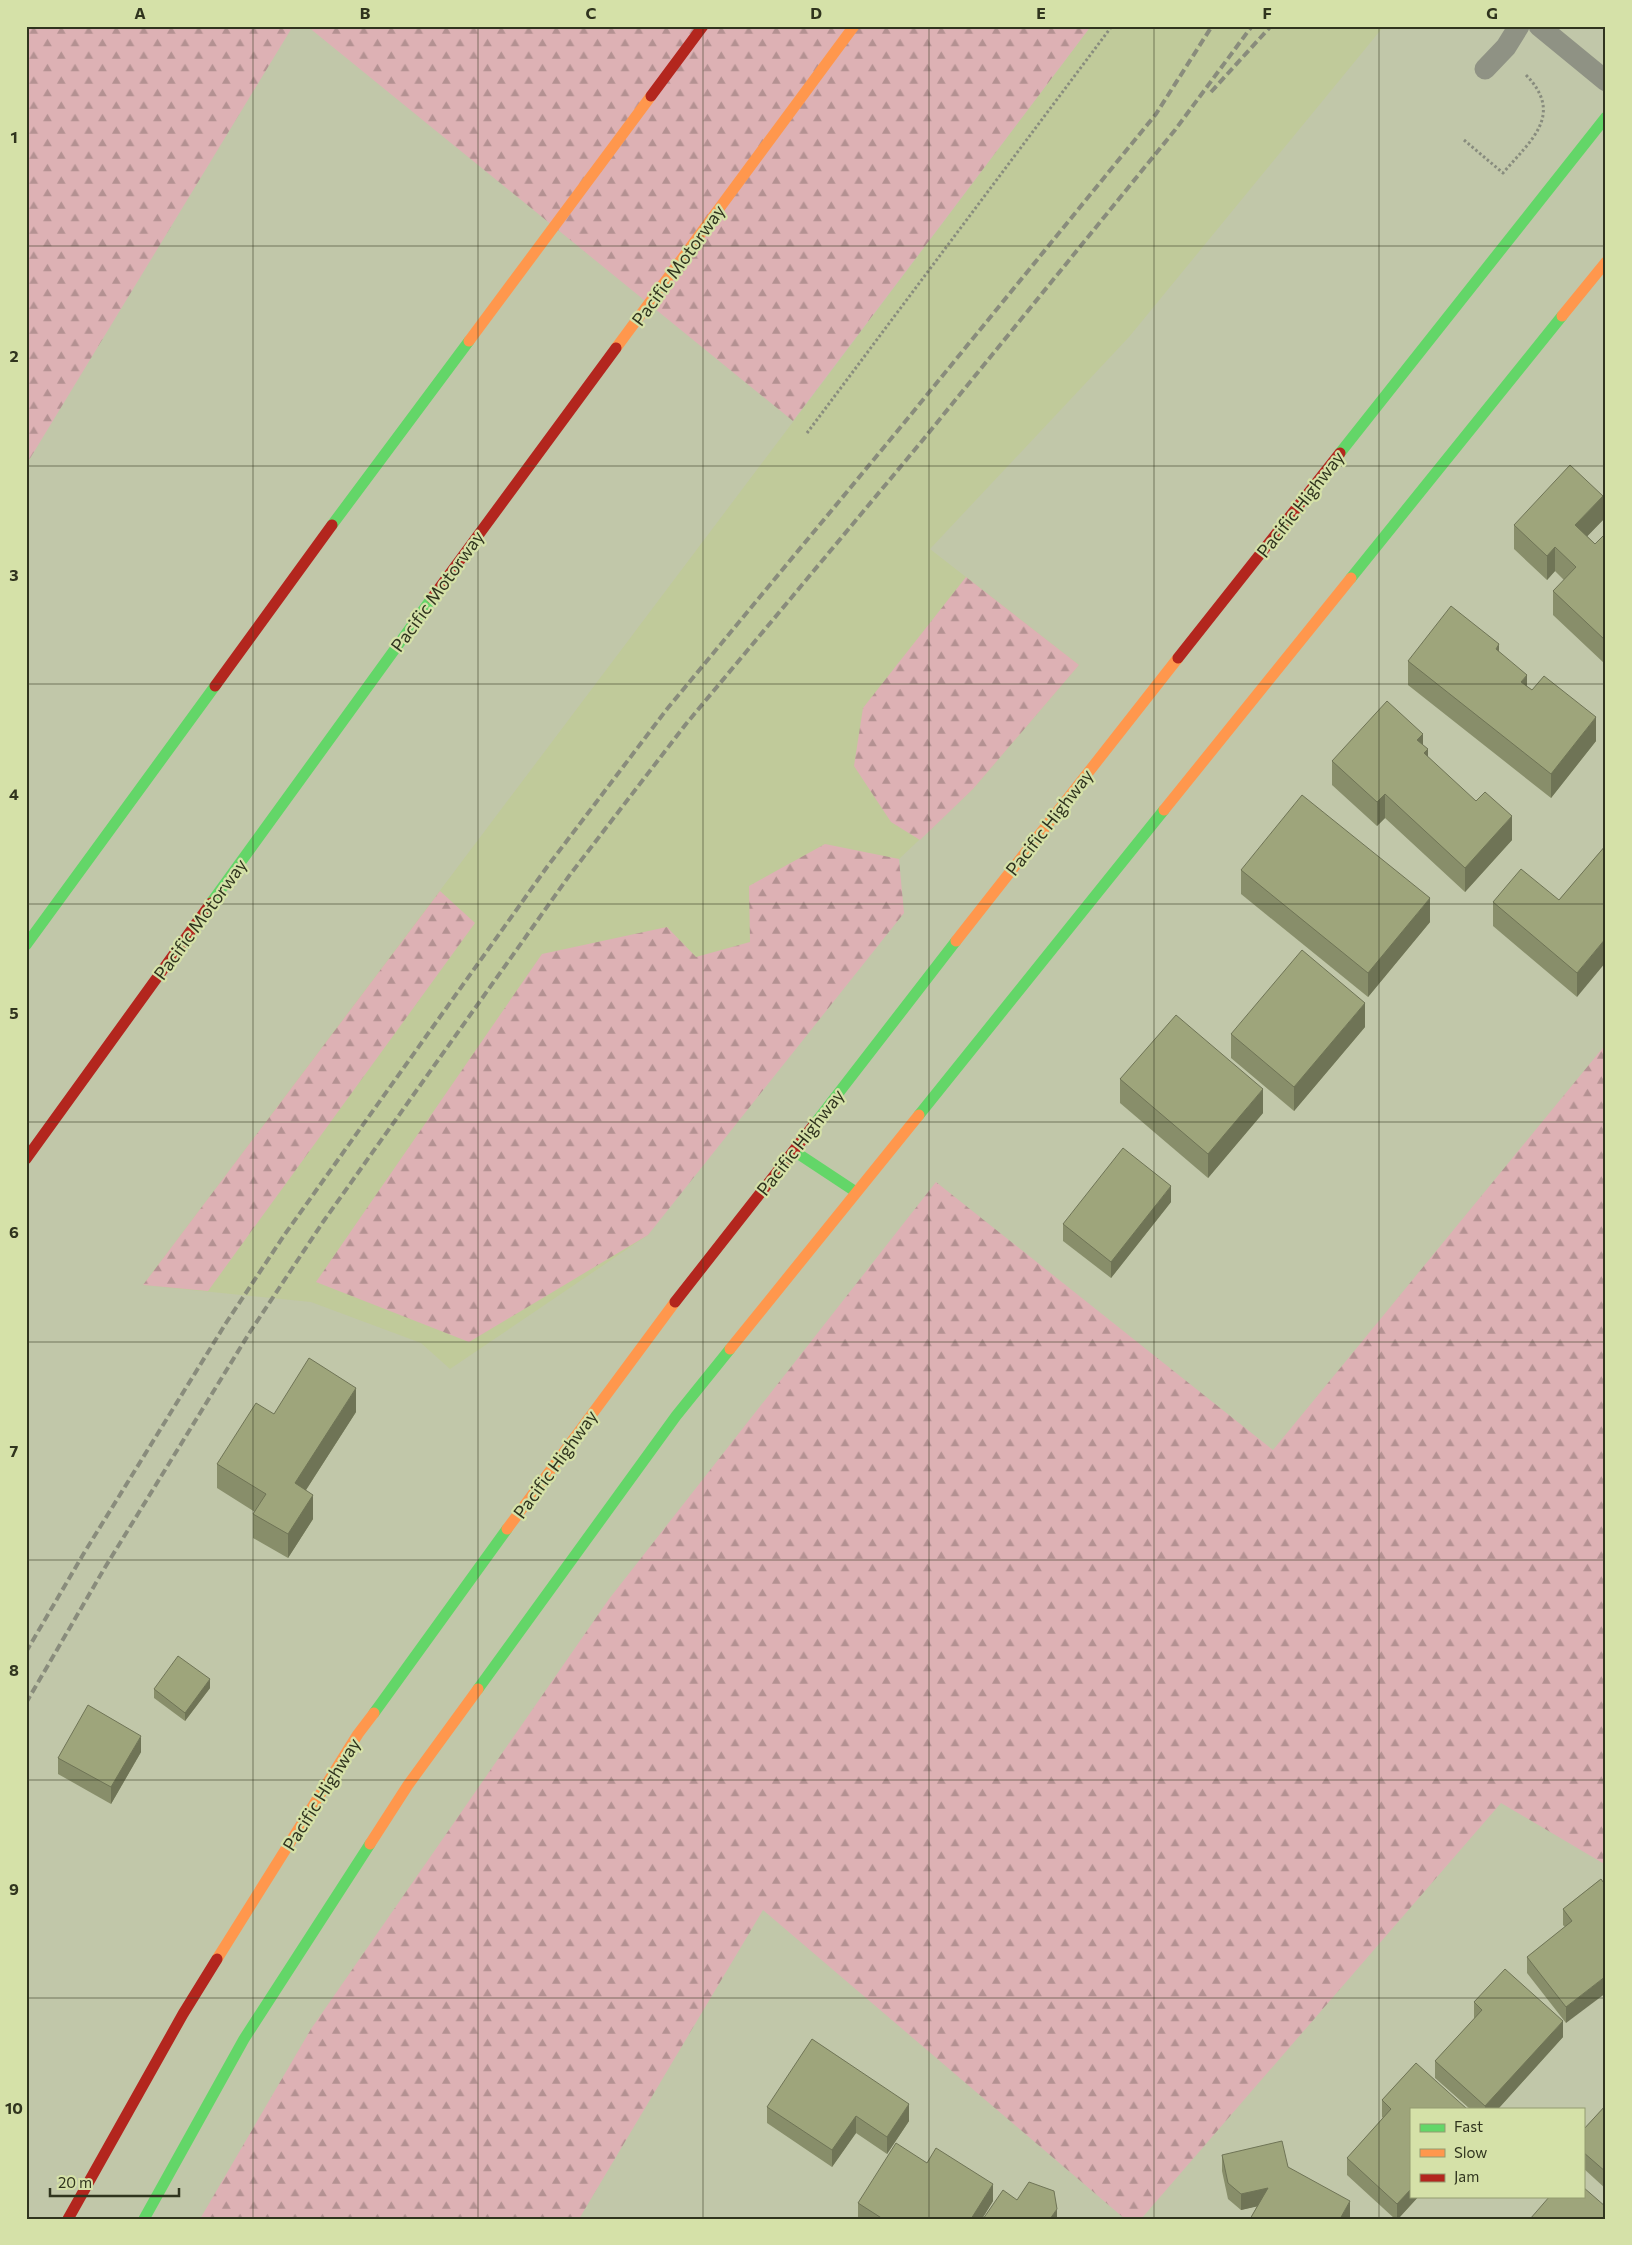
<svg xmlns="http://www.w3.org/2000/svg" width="1632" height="2245" viewBox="0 0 1632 2245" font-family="Commissioner,sans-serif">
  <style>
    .built { fill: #c0ca9a }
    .forest { fill: url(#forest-firs) }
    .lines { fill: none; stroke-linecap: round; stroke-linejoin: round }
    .path { stroke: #888c7e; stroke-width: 3; stroke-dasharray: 2.5 2.5; stroke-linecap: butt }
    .lane { stroke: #8f9284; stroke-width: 21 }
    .fast { stroke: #63d668; stroke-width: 11 }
    .slow { stroke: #ff974d; stroke-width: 11 }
    .jam { stroke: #b3261e; stroke-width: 11 }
    .rail { stroke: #898c7c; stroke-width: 4; stroke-dasharray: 8 4; stroke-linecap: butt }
    .wall { fill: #888e6a }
    .shaded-wall { fill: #6f7456 }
    .building { fill: #9ea57b; stroke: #6f7456 }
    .grid { fill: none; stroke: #30341e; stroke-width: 1; stroke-opacity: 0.55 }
    .labels { text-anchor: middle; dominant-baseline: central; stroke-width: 4.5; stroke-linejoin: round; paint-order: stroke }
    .street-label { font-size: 18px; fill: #30341e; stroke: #d5e1a8 }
    .neatline { fill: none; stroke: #30341e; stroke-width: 2 }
    .grid-label { font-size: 16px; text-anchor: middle; font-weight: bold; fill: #30341e }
  </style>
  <defs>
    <pattern id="forest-firs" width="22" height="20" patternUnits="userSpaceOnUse" patternTransform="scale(1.25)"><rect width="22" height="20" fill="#ddb1b4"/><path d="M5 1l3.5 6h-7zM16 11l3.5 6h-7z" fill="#b49192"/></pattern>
  </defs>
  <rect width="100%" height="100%" fill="#c1c7a9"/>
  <!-- built -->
  <path class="built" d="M1091,26H1384L1129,337L930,549L1079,665L973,789L899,859L648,1235L450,1369L421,1343L311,1302L143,1285Z"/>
  <!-- forest -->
  <g class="forest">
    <path d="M26,26H293L26,465Z"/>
    <path d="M307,26H1091L793,421Z"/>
    <path d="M966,577L1079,665L973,789L920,840L891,822L854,766L863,708Z"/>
    <path d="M825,844L899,859L904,913L648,1235L469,1342L316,1282L542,954L667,927L696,957L750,942L749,886Z"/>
    <path d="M440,891L475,923L208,1291L143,1285Z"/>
    <path d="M1606,1044V1865L1501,1803L1141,2219H1125L763,1910L579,2219H200L311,2029L609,1599L936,1182L1273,1450Z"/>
  </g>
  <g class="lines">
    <!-- path -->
    <g class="path">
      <path d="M1464,140L1503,173C1530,141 1565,115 1526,75"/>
      <path d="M807,433L1112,26"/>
    </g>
    <!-- lane -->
    <g class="lane">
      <path d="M1539,26L1606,81"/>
      <path d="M1485,69L1506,47L1519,26"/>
    </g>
    <!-- fast -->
    <g class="fast">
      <path d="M1340,453L1606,117"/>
      <path d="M332,525L469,341"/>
      <path d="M1351,578L1562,316"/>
      <path d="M211,903L432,598"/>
      <path d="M26,945L215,686"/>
      <path d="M919,1115L1164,810"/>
      <path d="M813,1126L956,941"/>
      <path d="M794,1151L856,1192"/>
      <path d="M478,1689L676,1416L730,1349"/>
      <path d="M374,1713L507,1529"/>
      <path d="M144,2219L244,2039L370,1844"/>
    </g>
    <!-- slow -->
    <g class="slow">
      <path d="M1562,316L1606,262"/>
      <path d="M469,341L651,96"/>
      <path d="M616,348L854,26"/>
      <path d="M1164,810L1351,578"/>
      <path d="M956,941L1178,658"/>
      <path d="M730,1349L919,1115"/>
      <path d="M507,1529L675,1302"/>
      <path d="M370,1844L408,1785L478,1689"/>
      <path d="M217,1959L358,1734L374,1713"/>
    </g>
    <!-- jam -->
    <g class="jam">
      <path d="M651,96L703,26"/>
      <path d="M432,598L616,348"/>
      <path d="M1178,658L1340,453"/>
      <path d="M215,686L332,525"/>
      <path d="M26,1159L211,903"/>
      <path d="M675,1302L813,1126"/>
      <path d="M68,2219L183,2014L217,1959"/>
    </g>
    <!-- rail -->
    <g class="rail">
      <path d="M1211,92L1271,26"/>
      <path d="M26,1652L84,1553L226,1323L285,1234L547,867L667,709L904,423L1156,114L1212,26"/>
      <path d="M26,1703L104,1569L250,1332L323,1222L569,876L686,724L922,441L1175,130L1252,26"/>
    </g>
  </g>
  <!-- wall -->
  <g class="wall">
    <path d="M1603,520L1587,536L1595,544L1606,533L1605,664L1553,615V591L1564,580L1555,571L1547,580L1514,549V525Z"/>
    <path d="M1499,652L1527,686L1596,741L1551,798L1408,685V661Z"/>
    <path d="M1423,745L1428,757L1512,840L1465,892L1385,818L1377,826L1332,785V761Z"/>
    <path d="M1606,815V840H1605V816Z"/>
    <path d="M1606,845L1577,997L1493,926V902L1559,900Z"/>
    <path d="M1241,870L1430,922L1368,997L1241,894Z"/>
    <path d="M1365,1027L1294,1111L1231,1058V1034Z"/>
    <path d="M1120,1079L1263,1113L1208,1178L1120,1103Z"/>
    <path d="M1171,1202L1111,1278L1063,1241V1224Z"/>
    <path d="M356,1412L306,1490L313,1519L288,1558L253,1538V1514L255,1512L217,1488V1464Z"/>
    <path d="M210,1688L185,1721L154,1698V1689Z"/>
    <path d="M141,1752L111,1804L58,1774V1758Z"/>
    <path d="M1601,1879L1566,2023L1527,1973V1957L1565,1927L1563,1925V1909Z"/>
    <path d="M1474,2002L1563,2037L1498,2109H1470L1435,2078V2061L1474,2019Z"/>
    <path d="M1416,2063L1411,2196H1419L1398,2219H1395L1347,2175V2158L1383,2118L1382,2117V2100Z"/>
    <path d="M1606,2105V2189L1583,2168V2130Z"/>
    <path d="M767,2107L909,2121L887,2154L856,2133L832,2167L767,2123Z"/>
    <path d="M1222,2155L1288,2167L1350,2217L1349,2219H1250L1257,2206L1241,2210L1228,2199L1222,2171Z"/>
    <path d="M927,2163L993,2201L982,2219H858V2203Z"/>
  </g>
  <!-- shaded-wall -->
  <g class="shaded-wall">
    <path d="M1603,496V520L1575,549V525Z"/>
    <path d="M1555,547V571L1547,580V556Z"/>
    <path d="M1606,639V663L1605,664V640Z"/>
    <path d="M1499,644V668L1496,649Z"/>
    <path d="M1527,675V699L1521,682Z"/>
    <path d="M1596,717V741L1551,798V774Z"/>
    <path d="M1423,734V758L1417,740Z"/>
    <path d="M1428,749V773L1424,753Z"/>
    <path d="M1385,794V818L1377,826V802Z"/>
    <path d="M1512,816V840L1465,892V868Z"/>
    <path d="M1430,898V922L1368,997V973Z"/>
    <path d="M1606,938V962L1577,997V973Z"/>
    <path d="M1365,1003V1027L1294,1111V1087Z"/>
    <path d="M1263,1089V1113L1208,1178V1154Z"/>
    <path d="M1171,1186V1202L1111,1278V1262Z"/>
    <path d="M356,1388V1412L295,1507V1483Z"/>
    <path d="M313,1495V1519L288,1558V1534Z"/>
    <path d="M210,1679V1688L185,1721V1713Z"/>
    <path d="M141,1736V1752L111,1804V1787Z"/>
    <path d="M1606,1976V1993L1566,2023V2007Z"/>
    <path d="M1563,2021V2037L1498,2109H1485V2106Z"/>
    <path d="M909,2104V2121L887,2154V2137Z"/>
    <path d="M856,2116V2133L832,2167V2150Z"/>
    <path d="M993,2184V2201L982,2219H971Z"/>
    <path d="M1268,2188V2204L1241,2210V2194Z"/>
    <path d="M1411,2189V2196H1419L1398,2219H1397V2204Z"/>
    <path d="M1350,2201V2217L1349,2219H1340Z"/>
    <path d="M1057,2209V2219H1050Z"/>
  </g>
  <!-- building -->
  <g class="building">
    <path d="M1570,465L1603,496L1575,525L1595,544L1606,533V639L1605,640L1553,591L1576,567L1555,547L1547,556L1514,525Z"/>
    <path d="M1451,606L1499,644L1496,649L1527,675L1521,682L1532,690L1544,676L1596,717L1551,774L1408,661Z"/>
    <path d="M1387,701L1423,734L1417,740L1428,749L1424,753L1476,801L1485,792L1512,816L1465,868L1385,794L1377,802L1332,761Z"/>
    <path d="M1302,795L1430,898L1368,973L1241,870Z"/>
    <path d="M1606,845V938L1577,973L1493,902L1521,869L1559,900Z"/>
    <path d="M1302,950L1365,1003L1294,1087L1231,1034Z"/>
    <path d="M1176,1015L1263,1089L1208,1154L1120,1079Z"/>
    <path d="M1123,1148L1171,1186L1111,1262L1063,1224Z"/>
    <path d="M309,1358L356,1388L295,1483L313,1495L288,1534L253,1514L266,1494L217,1464L256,1403L274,1414Z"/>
    <path d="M178,1656L210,1679L185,1713L154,1689Z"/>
    <path d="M88,1705L141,1736L111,1787L58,1758Z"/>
    <path d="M1601,1879L1606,1886V1976L1566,2007L1527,1957L1572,1921L1563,1909Z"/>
    <path d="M1505,1969L1563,2021L1485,2106L1435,2061L1482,2010L1474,2002Z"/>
    <path d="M812,2039L909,2104L887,2137L856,2116L832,2150L767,2107Z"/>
    <path d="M1416,2063L1467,2109H1411V2189L1397,2204L1347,2158L1391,2109L1382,2100Z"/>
    <path d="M1606,2105V2172L1583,2152V2130Z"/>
    <path d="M1282,2141L1288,2167L1350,2201L1340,2219H1250L1268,2188L1241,2194L1228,2183L1222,2155Z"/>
    <path d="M896,2143L927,2163L936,2148L993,2184L971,2219H883L858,2203Z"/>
    <path d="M1029,2182L1054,2191L1057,2209L1050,2219H983L1003,2190L1017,2200Z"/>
    <path d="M1583,2187L1606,2207V2219H1530L1550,2196H1583Z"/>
  </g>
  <!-- grid -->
  <path class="grid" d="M253,26V2219M478,26V2219M703,26V2219M929,26V2219M1154,26V2219M1379,26V2219M26,246H1606M26,466H1606M26,684H1606M26,904H1606M26,1122H1606M26,1342H1606M26,1560H1606M26,1780H1606M26,1998H1606"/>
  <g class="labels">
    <!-- street labels -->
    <g class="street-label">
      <text transform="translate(678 265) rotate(-54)">Pacific Motorway</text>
      <text transform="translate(1300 504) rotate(-52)">Pacific Highway</text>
      <text transform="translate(437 591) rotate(-54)">Pacific Motorway</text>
      <text transform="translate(1049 822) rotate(-52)">Pacific Highway</text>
      <text transform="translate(200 919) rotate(-54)">Pacific Motorway</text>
      <text transform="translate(800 1142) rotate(-52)">Pacific Highway</text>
      <text transform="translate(555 1464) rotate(-54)">Pacific Highway</text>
      <text transform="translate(321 1794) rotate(-58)">Pacific Highway</text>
    </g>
  </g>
  <!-- border -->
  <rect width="1632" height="2245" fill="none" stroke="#d5e1a8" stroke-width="55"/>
  <!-- legend -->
  <rect x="1410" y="2108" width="175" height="90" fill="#d5e1a8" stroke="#939c71"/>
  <rect x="1420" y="2124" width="25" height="8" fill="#63d668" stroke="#939c71"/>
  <text x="1454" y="2132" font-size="15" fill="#30341e">Fast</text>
  <rect x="1420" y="2149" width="25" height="8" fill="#ff974d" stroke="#939c71"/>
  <text x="1454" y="2158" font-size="15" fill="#30341e">Slow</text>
  <rect x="1420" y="2174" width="25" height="8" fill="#b3261e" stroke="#939c71"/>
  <text x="1454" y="2182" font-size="15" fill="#30341e">Jam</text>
  <!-- scale -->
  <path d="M50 2188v8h129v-8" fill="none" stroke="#30341e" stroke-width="2.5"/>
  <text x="58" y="2188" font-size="15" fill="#30341e" stroke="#d5e1a8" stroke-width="4" paint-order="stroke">20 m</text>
  <rect x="28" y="28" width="1576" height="2190" class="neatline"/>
  <g class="grid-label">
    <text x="140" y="19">A</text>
    <text x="365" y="19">B</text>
    <text x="591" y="19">C</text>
    <text x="816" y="19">D</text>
    <text x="1041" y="19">E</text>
    <text x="1267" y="19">F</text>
    <text x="1492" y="19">G</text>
    <text x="14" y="143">1</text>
    <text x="14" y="362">2</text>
    <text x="14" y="581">3</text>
    <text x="14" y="800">4</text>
    <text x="14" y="1019">5</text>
    <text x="14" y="1238">6</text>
    <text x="14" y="1457">7</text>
    <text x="14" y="1676">8</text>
    <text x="14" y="1895">9</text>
    <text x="14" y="2114">10</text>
  </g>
</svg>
